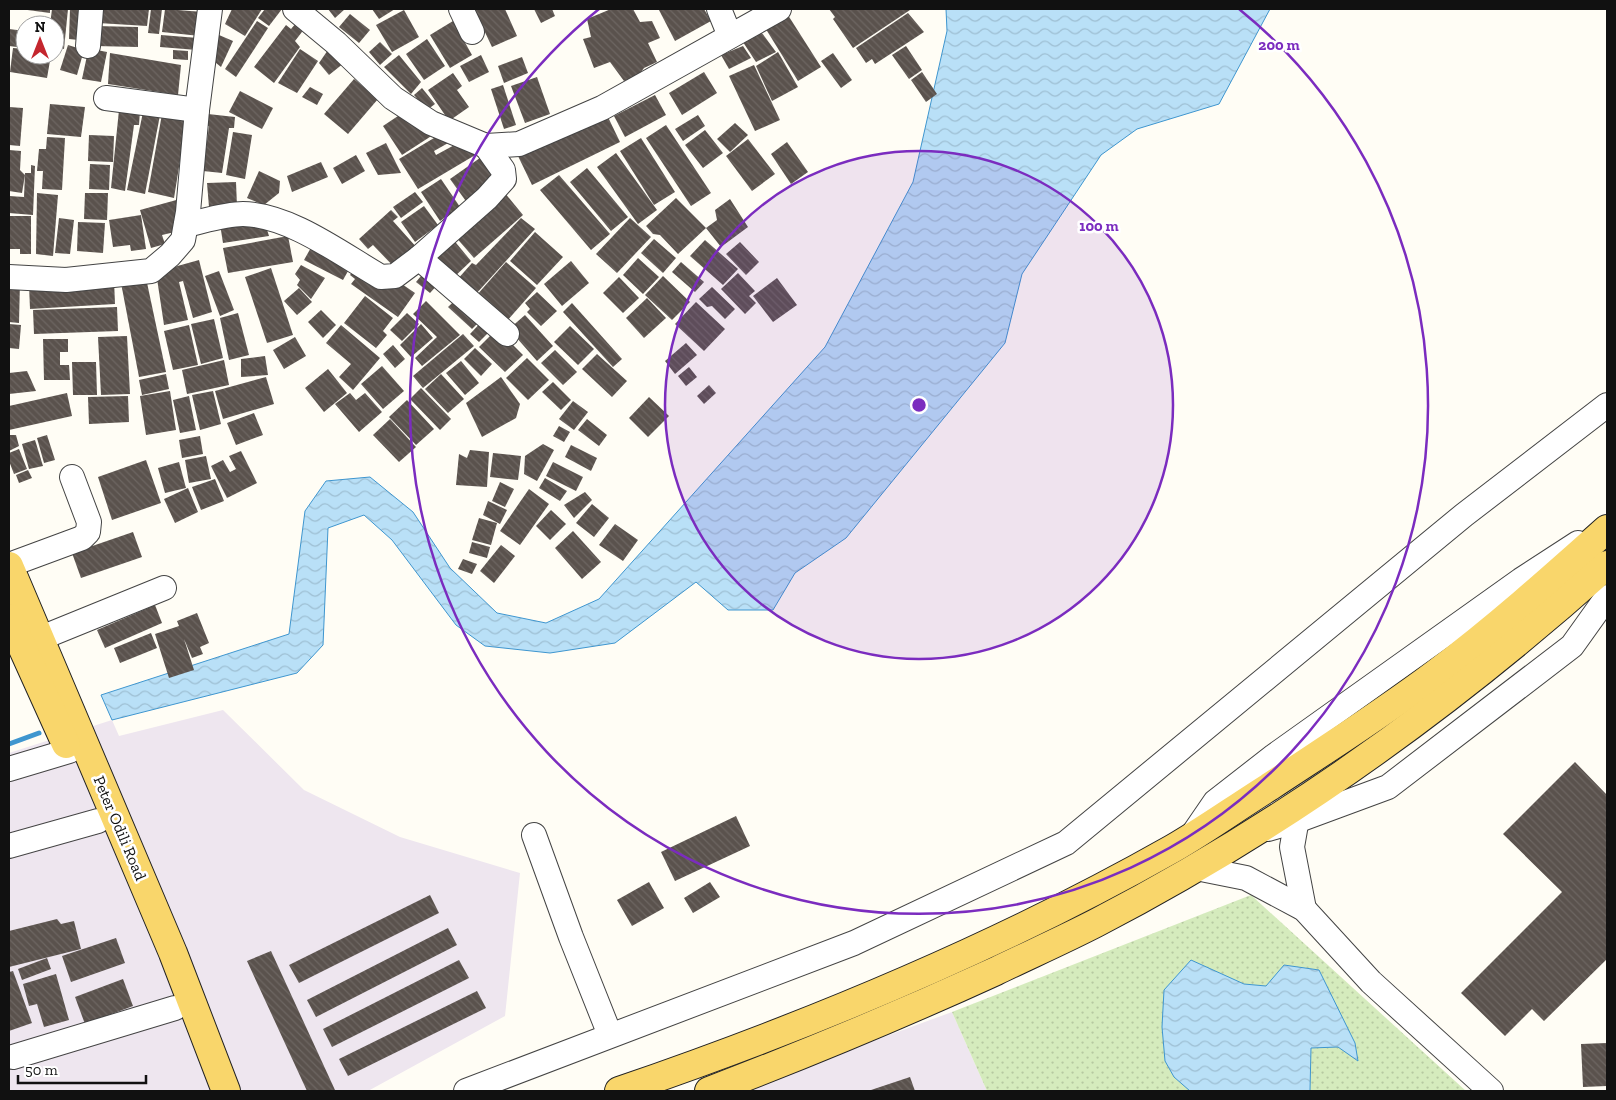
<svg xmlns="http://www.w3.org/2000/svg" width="1616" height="1100" viewBox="0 0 1616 1100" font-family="'Zilla Slab',serif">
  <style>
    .industrial { fill: #eee6ef }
    .grass { fill: url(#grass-dots) }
    .water { fill: url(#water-waves); stroke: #3f96cf }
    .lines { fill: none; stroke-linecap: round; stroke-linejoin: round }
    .stream { stroke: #3f96cf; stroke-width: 5 }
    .building { fill: url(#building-back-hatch) }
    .minor-casing { stroke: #444; stroke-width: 26 }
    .major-casing { stroke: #222; stroke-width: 30 }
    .minor { stroke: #fff; stroke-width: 24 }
    .major { stroke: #f9d66b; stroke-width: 28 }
    .ring { fill: none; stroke: #7b2cbf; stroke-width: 2.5 }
    .labels { text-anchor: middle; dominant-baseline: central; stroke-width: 5; stroke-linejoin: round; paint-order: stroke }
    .street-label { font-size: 16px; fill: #111; stroke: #fff }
    .centre { fill: #7b2cbf; stroke: #fff; stroke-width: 2.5 }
    .ring-label { font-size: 15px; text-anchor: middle; font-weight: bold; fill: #7b2cbf; stroke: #fff; stroke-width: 5; stroke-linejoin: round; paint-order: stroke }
  </style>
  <defs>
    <pattern id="grass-dots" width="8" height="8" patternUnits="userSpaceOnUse" patternTransform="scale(1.25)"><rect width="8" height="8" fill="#d5ebbd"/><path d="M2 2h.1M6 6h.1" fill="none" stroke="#b6c8a1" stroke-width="1.8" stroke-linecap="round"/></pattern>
    <pattern id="water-waves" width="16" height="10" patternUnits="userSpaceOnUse" patternTransform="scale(1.25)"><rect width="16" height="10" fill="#b9e0f7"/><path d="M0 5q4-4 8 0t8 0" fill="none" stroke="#9ebfd3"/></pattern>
    <pattern id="building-back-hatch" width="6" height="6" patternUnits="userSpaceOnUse" patternTransform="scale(1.25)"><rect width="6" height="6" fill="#5a524d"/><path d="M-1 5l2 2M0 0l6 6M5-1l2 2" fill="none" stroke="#6d6662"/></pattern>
  </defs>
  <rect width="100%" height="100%" fill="#fffdf5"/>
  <!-- industrial -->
  <g class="industrial">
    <path d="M223,710L304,790L400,837L520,873L505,1016L368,1091H9V753L112,720L119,736Z"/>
    <path d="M952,1012L987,1091H737Z"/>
  </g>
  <!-- grass -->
  <path class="grass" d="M1251,895L1466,1091H987L952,1012Z"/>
  <!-- water -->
  <g class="water">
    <path d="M946,9H1270L1219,104L1137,129L1101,155L1022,274L1005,343L846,538L795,573L773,610H728L696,582L615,643L550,653L485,646L456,625L392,540L364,515L328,528L323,645L297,673L112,720L101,695L289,634L305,511L326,481L370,477L413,512L450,568L497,613L546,623L599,599L825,347L913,182L947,31Z"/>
    <path d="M1191,960L1244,984L1266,986L1284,965L1319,970L1355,1043L1358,1061L1338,1047L1311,1048L1310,1091H1190L1174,1077L1165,1061L1162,1027L1164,990Z"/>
  </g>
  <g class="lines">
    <!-- stream -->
    <path class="stream" d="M9,744L39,733"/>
  </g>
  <!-- building -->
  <g class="building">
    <path d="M20,9H50V13Z"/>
    <path d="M52,9H68L64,49L55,48V25H50Z"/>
    <path d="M70,9H80L79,40L69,39Z"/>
    <path d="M99,9H149L147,26L98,23Z"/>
    <path d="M151,9H162L159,34L148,33Z"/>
    <path d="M165,9L203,12L200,36L162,32Z"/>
    <path d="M232,9H262L245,36L225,24Z"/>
    <path d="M265,9H282L269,26L258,18Z"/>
    <path d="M328,9H345L335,18Z"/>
    <path d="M372,9H395L379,19Z"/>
    <path d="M474,9H505L517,36L492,47Z"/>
    <path d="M534,9H552L555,16L541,23Z"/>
    <path d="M611,9H633L640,22L652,21L660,38L648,43L657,62L644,68L638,76L624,81L610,62L594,68L583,39L591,37L587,19Z"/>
    <path d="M662,9H704L711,21L675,41L659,10Z"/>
    <path d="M829,9H909L910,10L853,48L833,19L835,17Z"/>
    <path d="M404,10L419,37L392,52L376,25Z"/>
    <path d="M786,12L821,67L798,81L764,26Z"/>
    <path d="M908,13L924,32L875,64L872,59L866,63L856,48Z"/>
    <path d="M350,14L370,30L359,43L339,27Z"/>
    <path d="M257,21L268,28L236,77L225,69Z"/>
    <path d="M453,21L472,55L450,68L430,35Z"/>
    <path d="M297,22L305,28L295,41L300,47L274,83L254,67L286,25L291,29Z"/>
    <path d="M95,26L138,27V47L95,46Z"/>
    <path d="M9,29L25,31V48L9,46Z"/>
    <path d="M759,29L776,52L756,62L741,39Z"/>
    <path d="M161,35L198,38L197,50L160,47Z"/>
    <path d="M219,35L233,41L221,67L210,58Z"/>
    <path d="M427,39L445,66L424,80L406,54Z"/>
    <path d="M380,42L392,54L380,65L369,52Z"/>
    <path d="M68,45L84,50L77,75L60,70Z"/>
    <path d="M743,46L751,58L729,69L721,55Z"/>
    <path d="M906,46L922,70L909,79L892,55Z"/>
    <path d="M330,47L344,63L329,75L319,63Z"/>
    <path d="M13,48L25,49V55H51L47,78L10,72Z"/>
    <path d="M92,49L107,52L101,82L82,79L88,51Z"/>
    <path d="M300,49L318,61L297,93L278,83Z"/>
    <path d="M173,50L188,51V60L173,59Z"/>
    <path d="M778,52L798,87L772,101L756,66Z"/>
    <path d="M110,53L181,65L178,95L108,84Z"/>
    <path d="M833,53L852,80L841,88L821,61Z"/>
    <path d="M399,55L421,82L411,94L384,67Z"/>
    <path d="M481,55L489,72L469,82L460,66Z"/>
    <path d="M522,57L528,73L504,83L498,66Z"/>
    <path d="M754,65L780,120L755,131L729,76Z"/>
    <path d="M704,72L717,93L682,115L669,93Z"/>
    <path d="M922,72L937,94L926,102L911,80Z"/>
    <path d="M453,73L462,86L457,90L469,107L449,121L428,90Z"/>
    <path d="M537,77L550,114L525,123L511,86Z"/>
    <path d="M354,79L378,99L348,134L324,114Z"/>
    <path d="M503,85L516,125L504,129L491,89Z"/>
    <path d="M310,87L323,94L317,105L302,97Z"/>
    <path d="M422,88L435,104L427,110L414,95Z"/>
    <path d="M240,91L273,108L262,129L229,112Z"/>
    <path d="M655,95L666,115L625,137L614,116Z"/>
    <path d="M50,104L85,107L81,137L47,134Z"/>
    <path d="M9,107L23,108L20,146L9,145Z"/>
    <path d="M119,110L140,111L139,125H134L125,191L111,188Z"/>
    <path d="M407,110L436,133L402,155L383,126Z"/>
    <path d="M143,112L160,115L145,194L127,190Z"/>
    <path d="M606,113L620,142L532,185L518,156Z"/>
    <path d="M162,114L187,117L174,198L148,192Z"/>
    <path d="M208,114L235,117L234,128H229L222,173L203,171L209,126H207Z"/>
    <path d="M698,115L705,126L683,141L675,129Z"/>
    <path d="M735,123L748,135L730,152L717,139Z"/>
    <path d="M666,125L711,193L691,206L646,138Z"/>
    <path d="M705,130L723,153L703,168L685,145Z"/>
    <path d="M233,132L252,135L245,179L226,175Z"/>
    <path d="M444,132L457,138L434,151L436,155L460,142L482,151L418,189L399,159Z"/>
    <path d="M89,135L114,136L113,162L88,161Z"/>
    <path d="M47,137L65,138L62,190L42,189L43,171H37L39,149H46Z"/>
    <path d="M641,138L675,192L654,205L620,151Z"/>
    <path d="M748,139L775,174L752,191L726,156Z"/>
    <path d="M787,142L808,172L791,184L771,154Z"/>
    <path d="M386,143L401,173L378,175L366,153Z"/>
    <path d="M9,150L21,151L20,170L25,175L22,193L9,191Z"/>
    <path d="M487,153L502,175L468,204L450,179Z"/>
    <path d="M616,153L657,210L638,224L597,167Z"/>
    <path d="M356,155L365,171L342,184L333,168Z"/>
    <path d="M321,162L328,177L292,192L287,176Z"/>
    <path d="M90,164L110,165L109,190L89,189Z"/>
    <path d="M31,165L35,166L33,215L9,213V196L24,197L25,173H31Z"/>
    <path d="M587,168L628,217L611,231L570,182Z"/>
    <path d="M259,171L280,181L279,193L264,205L247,198Z"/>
    <path d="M559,175L610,234L591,250L540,190Z"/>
    <path d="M441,179L460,207L440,221L421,192Z"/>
    <path d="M236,182L237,206L209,207L207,183Z"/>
    <path d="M415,192L423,202L401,218L393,207Z"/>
    <path d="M504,192L523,215L474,258L454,235Z"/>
    <path d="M37,193L58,195L53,256L36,254Z"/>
    <path d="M85,193H108L107,220L84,219Z"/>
    <path d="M676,198L706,228L678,254L660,235L653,234L646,226Z"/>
    <path d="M180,199L179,231L162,235L165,244L151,248L140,210Z"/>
    <path d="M730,199L748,227L721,247L706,228L717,220L715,210Z"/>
    <path d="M424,206L438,225L415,242L401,222Z"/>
    <path d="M391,210L398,217L393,221L418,249L396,269L373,245L368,249L359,239Z"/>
    <path d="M141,215L146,249L131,251L130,245L113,247L109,220Z"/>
    <path d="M9,216H31V254H20V249H9Z"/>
    <path d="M59,218L74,220L70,254L55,253Z"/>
    <path d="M521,218L535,229L475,295L456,281L472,263L476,265Z"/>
    <path d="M630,218L651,237L617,273L596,254Z"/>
    <path d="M264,220L269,236L223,243L220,224Z"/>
    <path d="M78,222L105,223L103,253L77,251Z"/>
    <path d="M535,232L563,257L537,285L510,261Z"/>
    <path d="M288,236L293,262L228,273L223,248Z"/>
    <path d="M452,238L471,261L451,280L429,258Z"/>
    <path d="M654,239L676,258L663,273L641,253Z"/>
    <path d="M705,240L738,269L723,285L690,256Z"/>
    <path d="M740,242L759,262L746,275L726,254Z"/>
    <path d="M313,244L352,264L343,280L304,260Z"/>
    <path d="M638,258L659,277L643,294L623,275Z"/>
    <path d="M199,260L212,312L193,318L183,281L179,282L188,320L164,325L156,272Z"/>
    <path d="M571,261L589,283L562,306L544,284Z"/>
    <path d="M506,262L536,288L506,322L476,296Z"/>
    <path d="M681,262L704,282L695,292L672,272Z"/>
    <path d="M301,265L325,278L311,299L297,285L300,280L295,274Z"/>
    <path d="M356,267L396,280L415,293L398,317L351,284L355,279L350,275Z"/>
    <path d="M271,268L293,335L267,343L245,277Z"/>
    <path d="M426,270L440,282L430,293L416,282Z"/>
    <path d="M219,271L234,310L220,316L205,276Z"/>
    <path d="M738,273L755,291L749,296L756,303L745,314L721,289Z"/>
    <path d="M663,276L690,302L672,320L645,295Z"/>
    <path d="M619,277L639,298L623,313L603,293Z"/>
    <path d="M146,278L166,372L139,377L121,283Z"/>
    <path d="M777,278L797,305L773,322L753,296Z"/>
    <path d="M9,280L20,281L19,323L9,322Z"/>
    <path d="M114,280L115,304L30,309L29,285Z"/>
    <path d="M712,287L735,309L725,319L712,306L707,307L699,299Z"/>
    <path d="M299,288L312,302L297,315L284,301Z"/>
    <path d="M465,291L488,313L472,329L448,307Z"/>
    <path d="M537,292L557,311L541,326L527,312L530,309L525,303Z"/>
    <path d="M365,296L393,318L383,331L387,335L376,348L344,323Z"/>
    <path d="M647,298L666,318L644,338L626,318Z"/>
    <path d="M426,301L460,335L422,366L415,358L437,337L413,314Z"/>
    <path d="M696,302L725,329L704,351L675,324Z"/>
    <path d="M572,303L622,359L613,367L563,312Z"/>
    <path d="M117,307L118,331L34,334L33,310Z"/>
    <path d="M321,310L336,325L323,338L308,322Z"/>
    <path d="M238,313L249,355L229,360L220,318Z"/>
    <path d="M407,313L419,324L402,341L390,330Z"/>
    <path d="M525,315L553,346L537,361L509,329Z"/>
    <path d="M485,318L494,327L479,342L470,334Z"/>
    <path d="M214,319L223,358L201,364L191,324Z"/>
    <path d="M9,324L21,325L19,349L9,348Z"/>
    <path d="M421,324L433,338L411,357L400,345Z"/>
    <path d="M189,325L198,365L173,370L164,331Z"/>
    <path d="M341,325L380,358L353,390L339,377L351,364L326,343Z"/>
    <path d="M570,326L594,349L578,365L554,342Z"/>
    <path d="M497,329L523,355L505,372L479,347Z"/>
    <path d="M463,334L474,346L423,388L413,376Z"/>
    <path d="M127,336L130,394L101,395L98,337Z"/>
    <path d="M295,337L306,356L284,369L273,350Z"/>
    <path d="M43,339H68V352H60V365H69L70,380H44Z"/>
    <path d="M686,343L697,355L675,374L665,361Z"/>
    <path d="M393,345L405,359L395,368L383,354Z"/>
    <path d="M475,348L492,364L481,376L464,359Z"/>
    <path d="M555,350L577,372L563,385L541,363Z"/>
    <path d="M597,354L627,381L612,397L582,369Z"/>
    <path d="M265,356L268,375L241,377V359Z"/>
    <path d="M527,358L549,380L528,400L506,378Z"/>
    <path d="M224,360L229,385L187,394L182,370Z"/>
    <path d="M461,361L479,383L465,395L446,373Z"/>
    <path d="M72,362H96L97,395H73Z"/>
    <path d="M382,366L404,391L383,409L361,384Z"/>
    <path d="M689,367L697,377L686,386L678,376Z"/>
    <path d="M328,369L347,393L324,412L305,388Z"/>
    <path d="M27,371L36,391L9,394V373Z"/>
    <path d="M166,374L169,389L142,395L139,380Z"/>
    <path d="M441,374L464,399L448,413L425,389Z"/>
    <path d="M266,377L274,404L223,419L215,391Z"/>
    <path d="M501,377L520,404L516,418L482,437L466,403Z"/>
    <path d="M553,382L571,400L561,410L542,392Z"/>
    <path d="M709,385L716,393L704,404L697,396Z"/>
    <path d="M421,388L451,419L440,430L410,399Z"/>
    <path d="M170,391L176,430L146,435L140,396Z"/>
    <path d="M213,391L221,424L200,430L192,395Z"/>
    <path d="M67,393L72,416L9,430V406Z"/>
    <path d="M350,393L356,400L365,393L382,412L359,432L335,404Z"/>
    <path d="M128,396L129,422L89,424L88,397Z"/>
    <path d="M189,396L196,430L180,433L173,400Z"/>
    <path d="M649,397L669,416L648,437L629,418Z"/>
    <path d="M407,400L434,429L416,445L389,417Z"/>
    <path d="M573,401L588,412L574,430L559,419Z"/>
    <path d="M254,413L263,435L236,445L227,423Z"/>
    <path d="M390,419L416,447L399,462L373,435Z"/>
    <path d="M587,419L607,435L599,446L578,430Z"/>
    <path d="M559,426L570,432L564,442L553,436Z"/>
    <path d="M9,435H16L19,446L9,451Z"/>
    <path d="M47,435L55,460L44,463L37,438Z"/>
    <path d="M200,436L203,454L182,458L179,440Z"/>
    <path d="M35,440L43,466L29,469L22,444Z"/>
    <path d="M543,444L554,450L537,481L524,474L525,456Z"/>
    <path d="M571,445L597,458L591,471L565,457Z"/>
    <path d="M19,449L27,469L14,474L9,461V453Z"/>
    <path d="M470,450L489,452L487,487L456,485L459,454L467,458Z"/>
    <path d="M241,451L257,483L227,498L211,466L223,460L230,472L236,469L229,456Z"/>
    <path d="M493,453L521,456L518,480L490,477Z"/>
    <path d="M206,456L211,479L189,483L185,460Z"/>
    <path d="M146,460L161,503L112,520L98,477Z"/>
    <path d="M179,462L186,488L165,493L158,468Z"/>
    <path d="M553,462L583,477L576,491L546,476Z"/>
    <path d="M28,470L32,478L19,483L16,475Z"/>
    <path d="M545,478L567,491L560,501L539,488Z"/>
    <path d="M215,479L224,501L201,510L192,487Z"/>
    <path d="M500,482L514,489L505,507L492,501Z"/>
    <path d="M188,488L198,512L175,523L164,499Z"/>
    <path d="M529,489L549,504L520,545L500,531Z"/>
    <path d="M585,492L592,500L574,518L564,505Z"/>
    <path d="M488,501L507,510L500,524L483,515Z"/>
    <path d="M592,504L609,518L594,537L576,523Z"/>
    <path d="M551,510L566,524L550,540L536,526Z"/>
    <path d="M479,518L497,523L491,545L472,540Z"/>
    <path d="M615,524L638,540L623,561L599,545Z"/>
    <path d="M573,531L601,562L582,579L555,548Z"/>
    <path d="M133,532L142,557L81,578L72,553Z"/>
    <path d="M472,542L490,547L487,558L469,553Z"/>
    <path d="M501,545L515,556L494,583L480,571Z"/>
    <path d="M463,559L477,564L472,574L458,569Z"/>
    <path d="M155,605L162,623L105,648L97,630Z"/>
    <path d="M197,613L209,643L200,647L203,654L192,658L184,639L194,670L169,678L155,634L179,626L177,621Z"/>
    <path d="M151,633L157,648L120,663L114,648Z"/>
    <path d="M1575,762L1607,795V959L1544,1021L1532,1009L1505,1036L1461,993L1562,892L1503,834Z"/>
    <path d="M736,816L750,846L675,881L661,852Z"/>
    <path d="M649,882L664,908L632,926L617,900Z"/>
    <path d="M710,882L720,897L693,913L684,898Z"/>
    <path d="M430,895L439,913L299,983L289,965Z"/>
    <path d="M57,919L61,924L74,921L81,949L9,967V931Z"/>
    <path d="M448,928L457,945L316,1017L307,1000Z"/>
    <path d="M116,938L125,963L71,982L62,956Z"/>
    <path d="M271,951L335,1090L333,1091H307L247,961Z"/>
    <path d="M47,958L51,969L22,980L18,969Z"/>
    <path d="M459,960L469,978L332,1047L323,1029Z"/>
    <path d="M13,971L32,1023L9,1031V972Z"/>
    <path d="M56,974L69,1020L44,1027L37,1004L29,1006L23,984Z"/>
    <path d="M123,979L133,1006L85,1024L75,997Z"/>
    <path d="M477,991L486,1008L348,1076L339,1059Z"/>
    <path d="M1607,1043V1086L1583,1087L1581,1044Z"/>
    <path d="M910,1077L915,1091H868Z"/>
  </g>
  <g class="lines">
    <!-- minor casing -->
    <g class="minor-casing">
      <g id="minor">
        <path d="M295,9L336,43L393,98L431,123L486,146L519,144L602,108L779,9"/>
        <path d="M461,9L472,32"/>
        <path d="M719,9L730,36"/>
        <path d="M88,46L91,9"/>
        <path d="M106,98L197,110"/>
        <path d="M186,225C204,221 225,214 243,214C290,215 341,254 381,277L395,276L419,258L487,198L504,179L503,170L486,146"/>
        <path d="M419,258L507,334"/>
        <path d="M9,277L66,280L151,271L170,255L183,240L188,212L197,110L210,9"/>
        <path d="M9,565L82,538L88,532L89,522L72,477"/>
        <path d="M41,638L164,588"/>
        <path d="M9,769L69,751"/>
        <path d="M1299,807L1292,847L1304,909"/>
        <path d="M1268,829L1296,821L1388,787L1572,646L1607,597"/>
        <path d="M534,835L571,937L610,1035"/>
        <path d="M1191,837L1215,802L1274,756L1521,580L1578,543"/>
        <path d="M9,846L98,821"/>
        <path d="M1196,868L1246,878L1304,909L1371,982L1491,1091"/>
        <path d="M13,1057L175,1008"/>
        <path d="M466,1091L854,943L1066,843L1464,515L1607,405"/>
      </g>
    </g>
    <!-- major casing -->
    <g class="major-casing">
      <g id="major">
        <path d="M9,566L173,953L226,1091"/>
        <path d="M9,618L66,744"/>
        <path d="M619,1091C809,1026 997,948 1172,849C1205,830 1237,807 1269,787C1325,750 1382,714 1435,674C1495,629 1551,579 1607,529"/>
        <path d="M709,1091C806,1054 902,1014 996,971C1029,955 1063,940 1096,923C1281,827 1452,704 1607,565"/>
      </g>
    </g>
    <!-- minor -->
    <use href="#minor" class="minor"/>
    <!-- major -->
    <use href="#major" class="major"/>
  </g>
  <!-- distance rings -->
  <circle cx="919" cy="405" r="254" fill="#7b2cbf" fill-opacity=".12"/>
  <g class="ring">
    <circle cx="919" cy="405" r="254"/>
    <path d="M1239 9A509 509 0 1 1 599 9"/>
  </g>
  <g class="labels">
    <!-- street labels -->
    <g class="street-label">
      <text transform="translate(120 828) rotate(67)">Peter Odili Road</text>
    </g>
  </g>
  <circle cx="919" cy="405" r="8" class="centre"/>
  <g class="ring-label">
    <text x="1279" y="50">200 m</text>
    <text x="1099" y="231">100 m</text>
  </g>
  <!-- border -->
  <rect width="1616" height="1100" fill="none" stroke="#111111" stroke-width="20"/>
  <!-- north arrow -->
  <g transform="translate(40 40)"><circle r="24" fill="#ffffff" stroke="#a0a0a0"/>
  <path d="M0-4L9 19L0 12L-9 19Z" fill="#c4262e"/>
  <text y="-8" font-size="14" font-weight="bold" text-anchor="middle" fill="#111111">N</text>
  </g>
  <!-- scale -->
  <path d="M18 1075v8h128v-8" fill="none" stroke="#111111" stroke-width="2.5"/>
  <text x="25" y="1075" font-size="15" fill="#111111" stroke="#ffffff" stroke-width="4" paint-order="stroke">50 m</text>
</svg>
